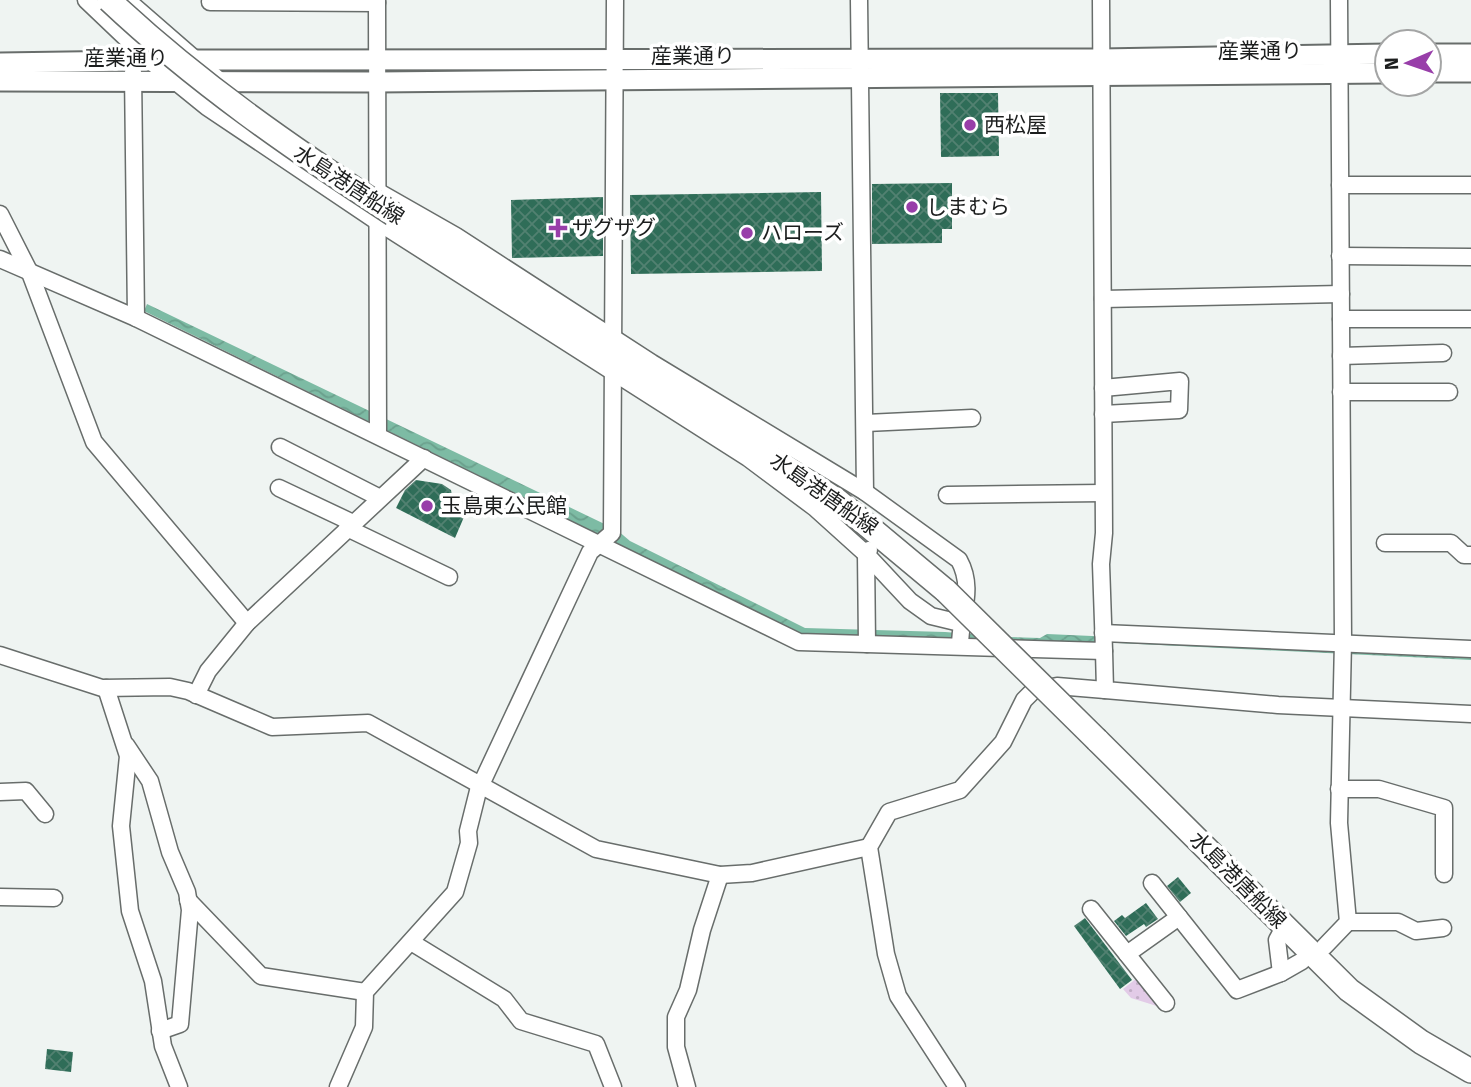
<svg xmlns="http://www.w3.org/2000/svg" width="1471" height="1087" viewBox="0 0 1471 1087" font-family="'Fira Sans','Noto Sans JP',sans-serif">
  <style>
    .park { fill: url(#park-dots) }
    .water { fill: url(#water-waves) }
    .building { fill: url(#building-cross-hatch) }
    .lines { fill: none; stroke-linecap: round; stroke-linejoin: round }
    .minor-casing { stroke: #686d6b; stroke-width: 19 }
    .tertiary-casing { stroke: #686d6b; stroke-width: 23 }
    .secondary-casing { stroke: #686d6b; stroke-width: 26 }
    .minor { stroke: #fff; stroke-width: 16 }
    .tertiary { stroke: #fff; stroke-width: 19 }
    .secondary { stroke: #fff; stroke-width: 23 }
    .secondary-bridge-casing { stroke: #686d6b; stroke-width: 26; stroke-linecap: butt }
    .secondary-bridge { stroke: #fff; stroke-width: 23 }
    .poi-dot { fill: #983ea9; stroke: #fff; stroke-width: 2.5 }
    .labels { text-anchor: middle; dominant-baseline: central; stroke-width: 7; stroke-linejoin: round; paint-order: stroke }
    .street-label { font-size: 21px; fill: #1c1e1e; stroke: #fff }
    .poi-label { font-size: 21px; fill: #1c1e1e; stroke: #fff; text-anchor: start }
  </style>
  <defs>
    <pattern id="park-dots" width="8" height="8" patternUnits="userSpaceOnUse" patternTransform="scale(1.75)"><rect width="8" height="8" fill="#e2cbe7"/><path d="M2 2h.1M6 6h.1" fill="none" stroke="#c1aec6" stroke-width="1.8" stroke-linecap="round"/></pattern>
    <pattern id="water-waves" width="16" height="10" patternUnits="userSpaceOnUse" patternTransform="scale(1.75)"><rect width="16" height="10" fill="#7dbba4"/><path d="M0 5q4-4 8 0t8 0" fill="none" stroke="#6ba08d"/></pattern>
    <pattern id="building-cross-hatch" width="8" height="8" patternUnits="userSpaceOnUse" patternTransform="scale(1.75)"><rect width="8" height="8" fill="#2f6d58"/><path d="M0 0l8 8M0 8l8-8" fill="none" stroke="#528171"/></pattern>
  </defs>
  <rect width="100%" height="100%" fill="#eff4f2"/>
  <!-- park -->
  <path class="park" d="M1137,978L1160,1007L1131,998L1123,989Z"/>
  <!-- water -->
  <path class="water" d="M147,304L617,530L630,541L805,628L945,632L1009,637L1040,638L1047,634L1471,653V660L1097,642L1093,645L805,636L144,311Z"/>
  <!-- building -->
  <g class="building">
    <path d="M940,93H998L999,156L941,157Z"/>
    <path d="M952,183V229H942V243L872,244V184Z"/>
    <path d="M821,192L822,271L631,274L630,195Z"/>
    <path d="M603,197V256L512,258L511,200Z"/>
    <path d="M416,480L442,484L451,490L455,513L464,517L455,538L396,508L405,490Z"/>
    <path d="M1178,877L1191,893L1180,902L1167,886Z"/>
    <path d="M1146,903L1158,919L1146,927L1144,924L1126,936L1114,921L1122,915L1125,918Z"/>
    <path d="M1085,918L1132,980L1120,989L1074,926Z"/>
    <path d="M47,1049L73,1052L71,1072L45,1069Z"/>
  </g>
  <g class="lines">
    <!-- minor casing -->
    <g class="minor-casing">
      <g id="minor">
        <path d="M86,0L149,60L207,107L378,222L748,458L815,508L866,554L910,601L931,616L960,623"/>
        <path d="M127,0L227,87"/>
        <path d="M377,0L378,435"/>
        <path d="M859,0L865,492"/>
        <path d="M210,2L377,3"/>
        <path d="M133,72L136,318"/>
        <path d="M1340,185H1471"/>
        <path d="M377,191L456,236L652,363L865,492L959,560C975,589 960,615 960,646"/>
        <path d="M0,214L30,273L94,442L247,623"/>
        <path d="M1340,256L1471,257"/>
        <path d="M0,259L136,318L799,642L1104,651L1101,564L1104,533L1101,0"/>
        <path d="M1103,299L1341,294"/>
        <path d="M1341,319H1471"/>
        <path d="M1341,356L1443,353"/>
        <path d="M1341,392H1449"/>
        <path d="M1103,414L1179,410L1180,381L1103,388"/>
        <path d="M866,423L972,418"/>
        <path d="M280,447L380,498"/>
        <path d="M279,488L353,523"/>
        <path d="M947,495L1103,493"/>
        <path d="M347,528L449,577"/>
        <path d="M1385,543H1451L1464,555H1471"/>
        <path d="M1103,633L1471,649"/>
        <path d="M867,644L866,554L869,550"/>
        <path d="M1104,651L1105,690L1278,705L1471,714"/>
        <path d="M0,655L102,688L170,687L188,691L272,727L368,723L596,849L720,875L752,873L869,847"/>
        <path d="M106,688L128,756L121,826L130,911L153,981L163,1046L179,1087"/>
        <path d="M196,695L208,671L247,623L424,458"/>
        <path d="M126,745L150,781L170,852L187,892L190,910L180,1024L160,1031"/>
        <path d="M1339,789H1379L1444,808V874"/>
        <path d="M0,792L26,791L45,814"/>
        <path d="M1152,883L1237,990L1281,973L1302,961"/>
        <path d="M0,897L54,898"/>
        <path d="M188,900L261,976L365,992"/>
        <path d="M1091,909L1166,1003"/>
        <path d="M1348,922H1398L1416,931L1443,928"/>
        <path d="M411,942L504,999L521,1021L596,1044L613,1087"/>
        <path d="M1324,947L1348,922L1339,823L1343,641L1339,0"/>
        <path d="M1127,954L1179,917"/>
        <path d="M1281,973L1277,940L1284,927"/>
        <path d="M338,1087L364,1027L365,992L455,892L469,843L468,831L478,791L590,552L612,533L615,0"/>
        <path d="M687,1087L676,1047V1017L688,990L702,930L720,875"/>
        <path d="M957,1087L898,996L886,954L869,847L889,812L960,790L1003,742L1024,700L1033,691L1057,686L1105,690"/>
      </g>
    </g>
    <!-- tertiary casing -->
    <g class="tertiary-casing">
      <g id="tertiary">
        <path d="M1429,54H1471"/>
        <path d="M0,63L199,60L1101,59L1387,54"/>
        <path d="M1429,72H1471"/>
        <path d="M0,81L377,82L1387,73"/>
      </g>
    </g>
    <!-- secondary casing -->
    <g class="secondary-casing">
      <g id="secondary">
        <path d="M393,214L615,354L838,501L946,591"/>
        <path d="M1097,740L1349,990L1421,1042L1471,1071"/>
      </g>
    </g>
    <!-- minor -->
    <use href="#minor" class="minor"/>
    <!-- tertiary -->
    <use href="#tertiary" class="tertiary"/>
    <!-- secondary -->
    <use href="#secondary" class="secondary"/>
    <!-- secondary-bridge casing -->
    <g class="secondary-bridge-casing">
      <g id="secondary-bridge">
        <path d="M109,0C196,82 293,149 393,214"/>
        <path d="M946,591L1097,740"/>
      </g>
    </g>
    <!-- secondary-bridge -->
    <use href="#secondary-bridge" class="secondary-bridge"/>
  </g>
  <!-- markers -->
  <g class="poi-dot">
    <circle cx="970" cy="125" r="7"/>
    <circle cx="912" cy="207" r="7"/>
    <path d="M554.5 217.5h7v7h7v7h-7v7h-7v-7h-7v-7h7z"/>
    <circle cx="747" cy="233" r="7"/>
    <circle cx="427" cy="506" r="7"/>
  </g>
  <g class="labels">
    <!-- street labels -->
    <g class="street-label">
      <text x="1260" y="51">産業通り</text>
      <text x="693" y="56">産業通り</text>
      <text x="126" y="58">産業通り</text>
      <text transform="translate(349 185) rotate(33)">水島港唐船線</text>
      <text transform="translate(824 494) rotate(35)">水島港唐船線</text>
      <text transform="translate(1238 880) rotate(45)">水島港唐船線</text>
    </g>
    <!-- poi labels -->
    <g class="poi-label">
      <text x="984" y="125">西松屋</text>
      <text x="926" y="207">しまむら</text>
      <text x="572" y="228">ザグザグ</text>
      <text x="761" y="233">ハローズ</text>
      <text x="441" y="506">玉島東公民館</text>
    </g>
  </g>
  <!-- north arrow -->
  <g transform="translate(1408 63) rotate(268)"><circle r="33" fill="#ffffff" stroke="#a4a5a5" stroke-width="2"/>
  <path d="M0-5L12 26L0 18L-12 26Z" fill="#983ea9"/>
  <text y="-10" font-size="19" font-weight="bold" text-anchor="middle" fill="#1c1e1e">N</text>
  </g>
</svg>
